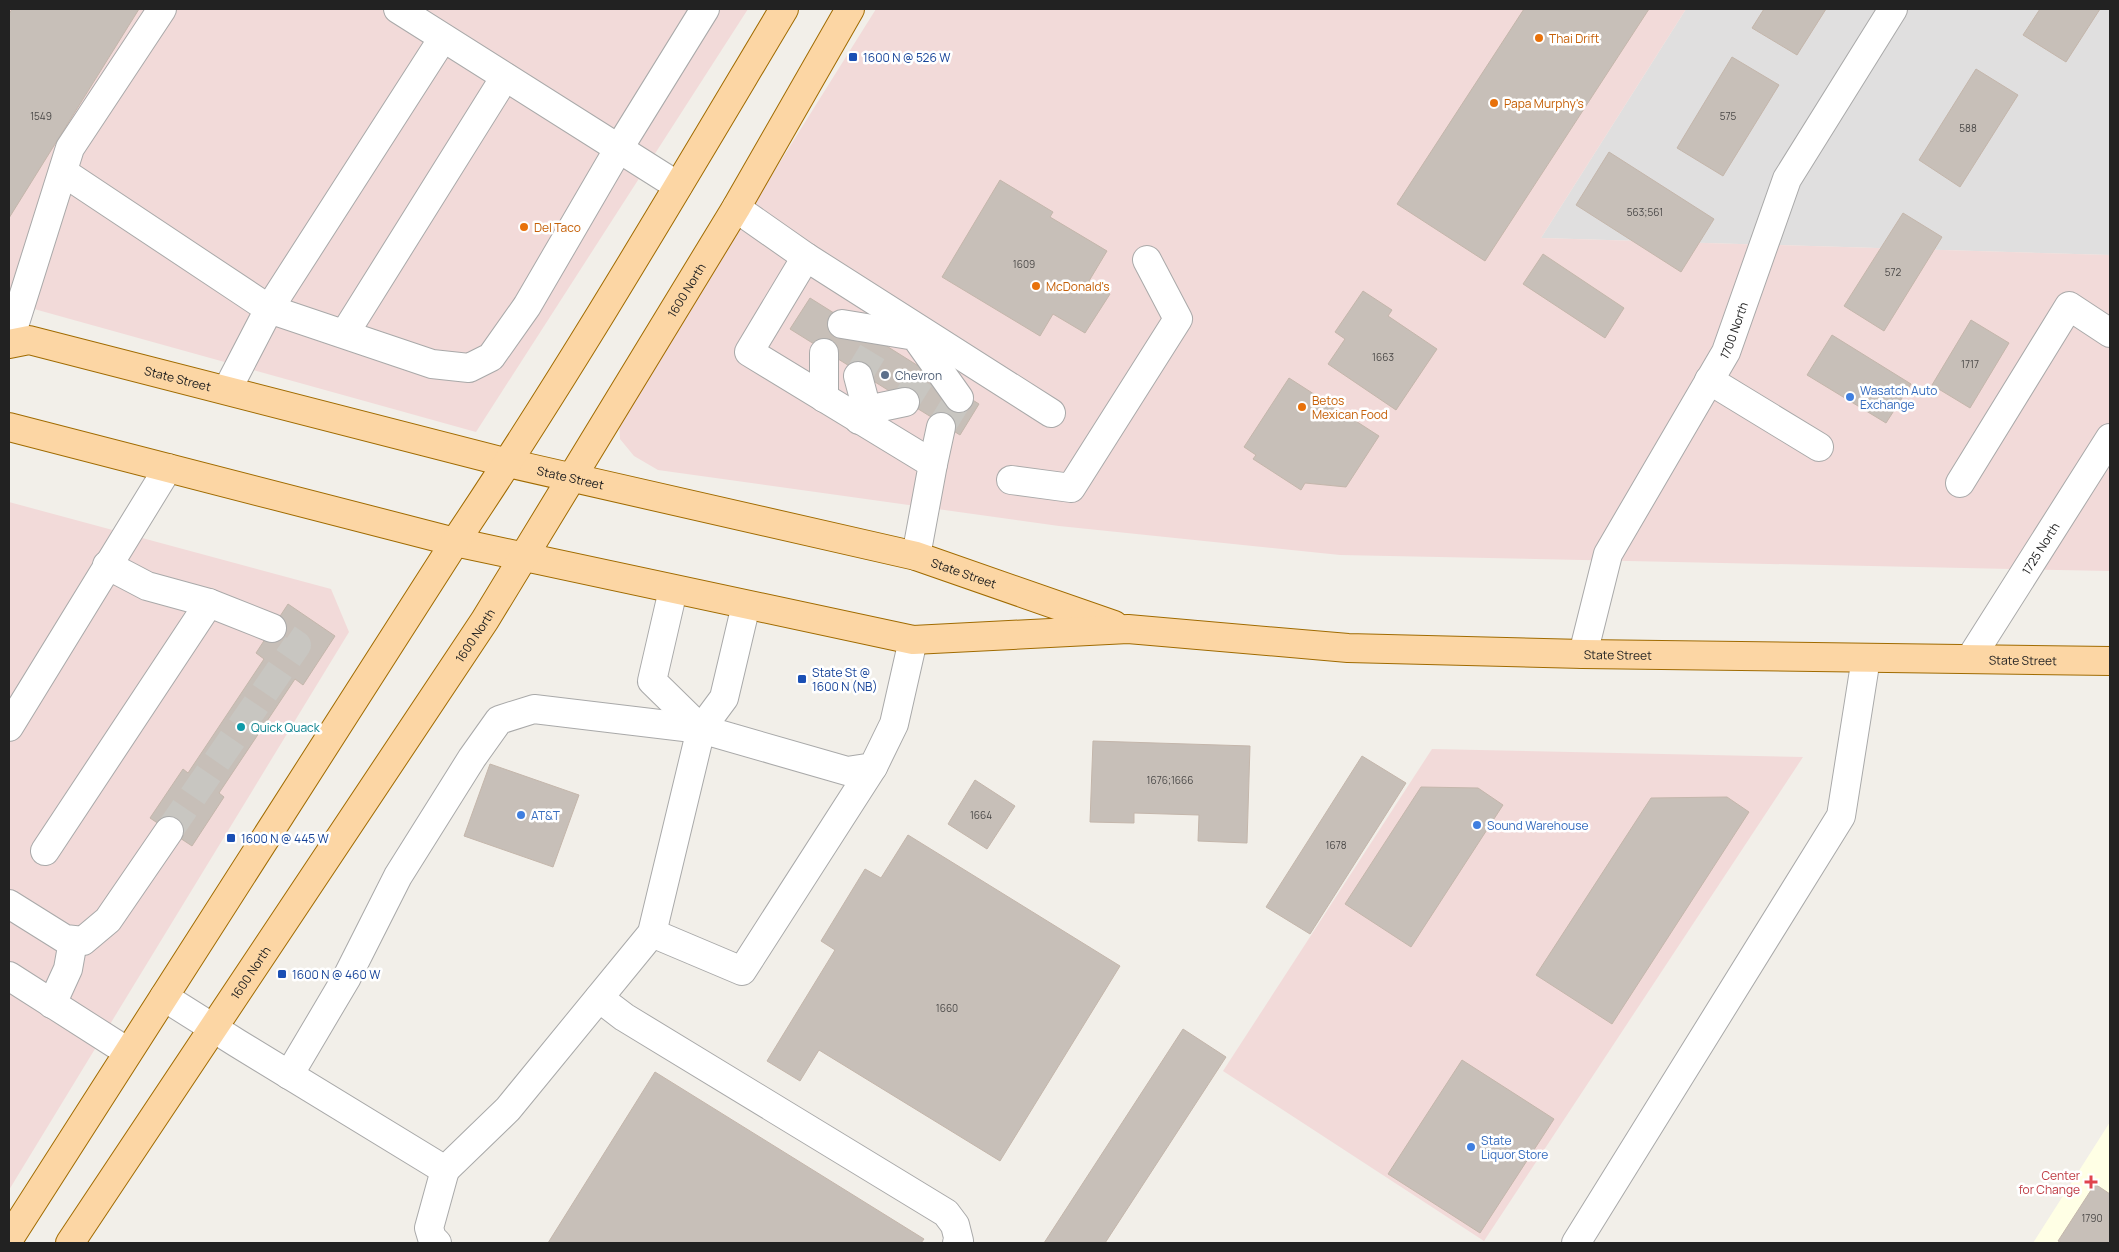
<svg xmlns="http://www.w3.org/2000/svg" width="2119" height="1252" viewBox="0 0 2119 1252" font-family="Manrope,sans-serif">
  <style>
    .residential { fill: #e0dfdf }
    .commercial { fill: #f2dad9 }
    .education { fill: #ffffe5 }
    .building { fill: #c7bfb8; stroke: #c4b6ab }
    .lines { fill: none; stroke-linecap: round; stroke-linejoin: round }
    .minor-tunnel { stroke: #c8c6c1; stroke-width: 28; stroke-dasharray: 28 14; stroke-linecap: butt }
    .minor-casing { stroke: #a9a9a9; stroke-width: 30 }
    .major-casing { stroke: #a06b00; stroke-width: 30 }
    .minor { stroke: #fff; stroke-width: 28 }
    .major { stroke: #fcd6a4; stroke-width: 28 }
    .food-dot { fill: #e8710a; stroke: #fff; stroke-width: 2 }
    .transit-dot { fill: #1a4fb4; stroke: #fff; stroke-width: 2 }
    .service-dot { fill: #5c6f8a; stroke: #fff; stroke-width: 2 }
    .shop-dot { fill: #3f7fe0; stroke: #fff; stroke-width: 2 }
    .culture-dot { fill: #0f9aa8; stroke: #fff; stroke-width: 2 }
    .health-dot { fill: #e0444e; stroke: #fff; stroke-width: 2 }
    .labels { text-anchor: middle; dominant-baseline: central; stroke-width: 5; stroke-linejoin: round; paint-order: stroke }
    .number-label { font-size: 10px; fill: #4b4948 }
    .food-label { font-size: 12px; fill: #c56008; stroke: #fff; text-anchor: start }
    .transit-label { font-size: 12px; fill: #164399; stroke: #fff; text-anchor: start }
    .street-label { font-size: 12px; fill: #222; stroke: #fff }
    .service-label { font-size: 12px; fill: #4e5e75; stroke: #fff; text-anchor: start }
    .shop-label { font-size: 12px; fill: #366cbe; stroke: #fff; text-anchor: start }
    .culture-label { font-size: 12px; fill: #0d838f; stroke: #fff; text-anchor: start }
    .health-label { font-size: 12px; fill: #be3a42; stroke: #fff; text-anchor: end }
  </style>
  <rect width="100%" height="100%" fill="#f2efe9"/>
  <!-- residential -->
  <path class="residential" d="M1686,9H2110V255L1541,238Z"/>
  <!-- commercial -->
  <g class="commercial">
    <path d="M9,9H748L476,432L9,302Z"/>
    <path d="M876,9H1686L1541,238L2110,255V571L1340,555L1059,526L658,470L634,456L620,439L619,419Z"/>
    <path d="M9,502L331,589L349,632L9,1190Z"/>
    <path d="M1432,749L1803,757L1484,1241L1223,1071Z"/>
  </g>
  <!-- education -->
  <path class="education" d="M2110,1122V1243H2033Z"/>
  <!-- building -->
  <g class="building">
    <path d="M12,9H139L9,218V14Z"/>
    <path d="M1524,9H1649L1485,261L1397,204Z"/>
    <path d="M1764,9H1826L1797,55L1752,28Z"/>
    <path d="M2040,9H2100L2066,62L2023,35Z"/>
    <path d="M1732,57L1779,85L1723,176L1677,148Z"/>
    <path d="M1976,69L2018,95L1960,187L1919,160Z"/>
    <path d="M1609,152L1714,219L1681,272L1576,205Z"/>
    <path d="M1000,180L1053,212L1050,217L1107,251L1089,281L1110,294L1085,333L1053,314L1040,336L942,277Z"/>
    <path d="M1903,213L1942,237L1884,331L1844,306Z"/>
    <path d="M1543,254L1624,308L1605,338L1523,284Z"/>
    <path d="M1363,291L1392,310L1388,316L1437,349L1396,410L1328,364L1345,339L1335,332Z"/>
    <path d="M810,298L979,404L960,435L790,329Z"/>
    <path d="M1971,320L2009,343L1970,408L1932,385Z"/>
    <path d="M1832,335L1911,384L1886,423L1807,375Z"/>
    <path d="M1289,378L1379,436L1346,487L1305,483L1301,490L1253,459L1256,455L1244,447Z"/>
    <path d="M288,604L335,636L303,685L295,679L219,793L224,797L192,846L150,818L183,769L188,773L264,659L256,653Z"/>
    <path d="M1093,741L1250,746L1247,843L1198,841L1199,815L1134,813V823L1090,822Z"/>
    <path d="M1362,756L1406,783L1310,934L1266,907Z"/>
    <path d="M490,764L579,795L553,867L464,836Z"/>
    <path d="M975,780L1015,806L987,849L948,824Z"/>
    <path d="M1421,787L1478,788L1503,805L1411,947L1345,904Z"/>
    <path d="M1727,797L1749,812L1612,1024L1536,975L1651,798Z"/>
    <path d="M908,835L1120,966L1000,1161L819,1050L800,1081L767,1061L835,950L821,941L865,869L881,878Z"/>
    <path d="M1183,1029L1226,1057L1105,1243H1044Z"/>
    <path d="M1462,1060L1554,1119L1480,1233L1388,1174Z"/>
    <path d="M655,1072L924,1239L921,1243H548Z"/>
    <path d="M2095,1184L2110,1194V1243H2062L2058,1241Z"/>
  </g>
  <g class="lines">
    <!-- minor-tunnel -->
    <g class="minor-tunnel">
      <path d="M858,376L876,346"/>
      <path d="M905,402L922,375"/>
      <path d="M941,427L959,398"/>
      <path d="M169,831L297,645L272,628"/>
    </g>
    <!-- minor casing -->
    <g class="minor-casing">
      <g id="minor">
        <path d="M398,9L678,186"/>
        <path d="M443,38L269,309L432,364L469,368L491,357L527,306L619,148L705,9"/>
        <path d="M63,172L269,309L227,390"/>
        <path d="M736,208L806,257L749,352L933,464L916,556"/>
        <path d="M806,257L1051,413"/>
        <path d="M842,324L915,336L959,398"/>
        <path d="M345,333L505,77"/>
        <path d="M9,342L70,148L162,9"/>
        <path d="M824,353V398"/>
        <path d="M858,376L867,410"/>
        <path d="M1709,380L1819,447"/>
        <path d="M859,420L867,410L905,402"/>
        <path d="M933,464L941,427"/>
        <path d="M1011,480L1071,488L1178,319L1147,260"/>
        <path d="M1960,483L2069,306L2110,333"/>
        <path d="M107,565L147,586L209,603L272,628"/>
        <path d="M673,590L652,681L701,729"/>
        <path id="s1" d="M1583,654L1608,554L1726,352L1787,179L1893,9"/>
        <path id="s2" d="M1970,659L2110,438"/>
        <path d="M9,727L168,468"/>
        <path d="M45,851L209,603"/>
        <path d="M9,904L65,939L83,941L108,920L169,831"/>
        <path d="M652,933L742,971L873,767"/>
        <path d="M9,976L128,1052"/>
        <path d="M164,997L237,1043L445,1170L508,1109L652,933L701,729L724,698L746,605"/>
        <path d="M599,998L624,1017L946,1213L955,1225L959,1241L957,1243"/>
        <path d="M52,1004L68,969L73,941"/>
        <path d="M289,1075L347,977L398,876L472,758L499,720L534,709L701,729L847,771L873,767L894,724L913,640"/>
        <path d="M437,1243L432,1238L429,1228L445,1170"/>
        <path d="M1576,1243L1841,816L1866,658"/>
      </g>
    </g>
    <!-- major casing -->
    <g class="major-casing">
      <g id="major">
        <path id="s3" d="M9,344L29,340L508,463L916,556L1114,625"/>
        <path id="s4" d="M9,427L455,542L913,640L1128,629L1348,648L1583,654L2110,661"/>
        <path d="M9,1239L455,542C571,369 677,188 784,9"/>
        <path id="s5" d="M70,1243L485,620L736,208L850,9"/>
      </g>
    </g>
    <!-- minor -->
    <use href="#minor" class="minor"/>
    <!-- major -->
    <use href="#major" class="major"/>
  </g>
  <!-- markers -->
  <g class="food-dot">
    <circle cx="1539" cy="38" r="5"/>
    <circle cx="1494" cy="103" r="5"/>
    <circle cx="524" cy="227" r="5"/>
    <circle cx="1036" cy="286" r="5"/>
    <circle cx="1302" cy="407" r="5"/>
  </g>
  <g class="transit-dot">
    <rect x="848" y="52" width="10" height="10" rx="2.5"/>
    <rect x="797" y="674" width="10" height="10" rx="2.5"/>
    <rect x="226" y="833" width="10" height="10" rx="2.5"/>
    <rect x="277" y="969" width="10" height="10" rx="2.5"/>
  </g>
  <circle class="service-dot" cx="885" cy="375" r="5"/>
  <g class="shop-dot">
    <circle cx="1850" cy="397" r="5"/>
    <circle cx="521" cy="815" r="5"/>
    <circle cx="1477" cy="825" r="5"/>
    <circle cx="1471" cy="1147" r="5"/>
  </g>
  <circle class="culture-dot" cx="241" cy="727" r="5"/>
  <path class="health-dot" d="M2088.5 1174.5h5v5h5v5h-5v5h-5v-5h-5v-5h5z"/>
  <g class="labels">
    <!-- number labels -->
    <g class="number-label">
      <text x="41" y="116">1549</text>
      <text x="1728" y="116">575</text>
      <text x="1968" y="128">588</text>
      <text x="1645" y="212">563;561</text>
      <text x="1024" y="264">1609</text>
      <text x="1893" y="272">572</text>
      <text x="1383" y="357">1663</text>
      <text x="1970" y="364">1717</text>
      <text x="1170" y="780">1676;1666</text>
      <text x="981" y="815">1664</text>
      <text x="1336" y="845">1678</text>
      <text x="947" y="1008">1660</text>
      <text x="2092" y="1218">1790</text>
    </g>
    <!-- food labels -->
    <g class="food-label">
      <text x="1549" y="38">Thai Drift</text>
      <text x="1504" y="103">Papa Murphy's</text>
      <text x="534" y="227">Del Taco</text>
      <text x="1046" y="286">McDonald's</text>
      <text x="1312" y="400">Betos<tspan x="1312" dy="14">Mexican Food</tspan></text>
    </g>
    <!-- transit labels -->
    <g class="transit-label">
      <text x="863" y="57">1600 N @ 526 W</text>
      <text x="812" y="672">State St @<tspan x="812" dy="14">1600 N (NB)</tspan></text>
      <text x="241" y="838">1600 N @ 445 W</text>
      <text x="292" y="974">1600 N @ 460 W</text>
    </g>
    <!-- street labels -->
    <g class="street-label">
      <text stroke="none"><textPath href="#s5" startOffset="1135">1600 North</textPath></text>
      <text stroke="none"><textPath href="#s1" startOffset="360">1700 North</textPath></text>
      <text stroke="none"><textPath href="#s3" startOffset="174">State Street</textPath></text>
      <text stroke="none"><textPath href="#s3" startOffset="579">State Street</textPath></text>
      <text stroke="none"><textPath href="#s2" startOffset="131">1725 North</textPath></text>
      <text stroke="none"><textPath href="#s3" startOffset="984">State Street</textPath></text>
      <text stroke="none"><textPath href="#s5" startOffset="730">1600 North</textPath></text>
      <text stroke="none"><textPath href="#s4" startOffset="1635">State Street</textPath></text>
      <text stroke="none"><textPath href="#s4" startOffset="2040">State Street</textPath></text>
      <text stroke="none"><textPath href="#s5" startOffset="325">1600 North</textPath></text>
    </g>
    <!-- service labels -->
    <g class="service-label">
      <text x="895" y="375">Chevron</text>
    </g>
    <!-- shop labels -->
    <g class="shop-label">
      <text x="1860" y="390">Wasatch Auto<tspan x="1860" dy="14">Exchange</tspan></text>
      <text x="531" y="815">AT&amp;T</text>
      <text x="1487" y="825">Sound Warehouse</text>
      <text x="1481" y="1140">State<tspan x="1481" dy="14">Liquor Store</tspan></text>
    </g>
    <!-- culture labels -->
    <g class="culture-label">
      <text x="251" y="727">Quick Quack</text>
    </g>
    <!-- health labels -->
    <g class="health-label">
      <text x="2080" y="1175">Center<tspan x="2080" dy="14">for Change</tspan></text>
    </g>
  </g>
  <!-- border -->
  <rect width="2119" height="1252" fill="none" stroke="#222222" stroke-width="20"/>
</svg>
